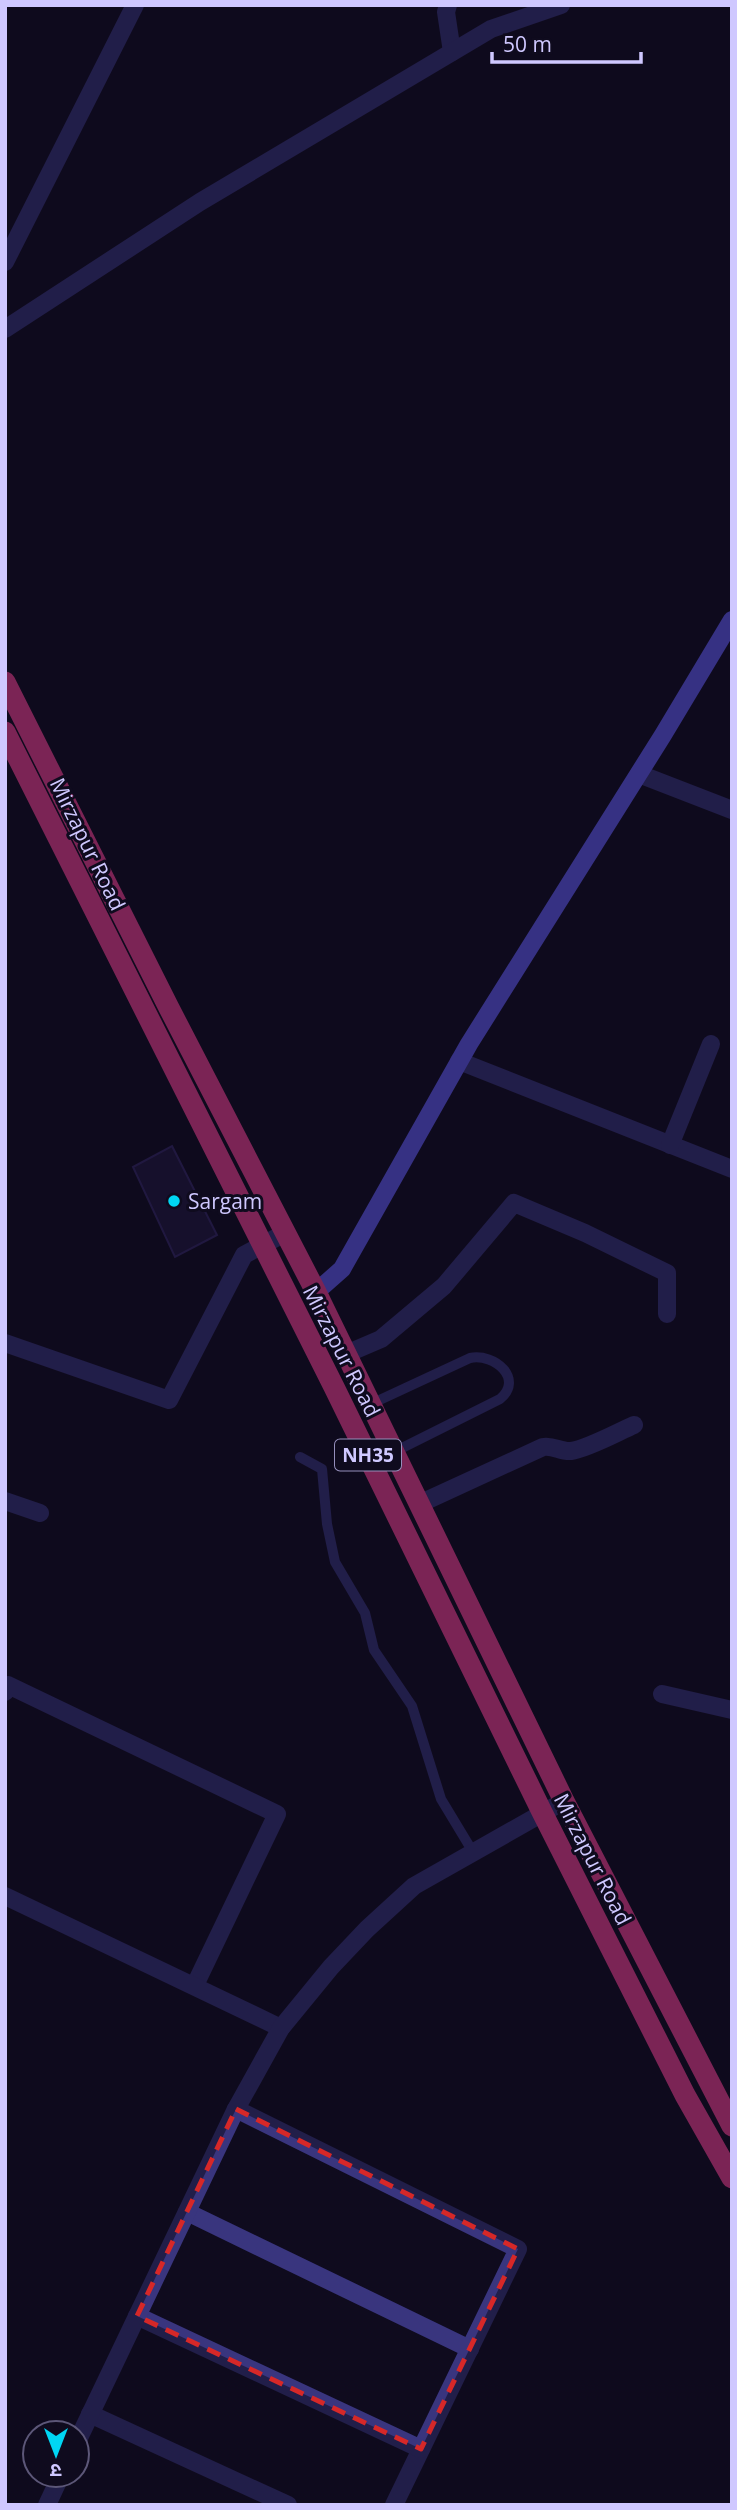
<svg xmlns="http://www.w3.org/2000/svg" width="737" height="2510" viewBox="0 0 737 2510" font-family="'Open Sans','Noto Sans Devanagari',sans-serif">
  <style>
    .building { fill: #20173f; stroke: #37296b; stroke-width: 2 }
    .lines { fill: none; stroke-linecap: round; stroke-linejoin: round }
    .lane { stroke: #39357e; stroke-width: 10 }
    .street { stroke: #39357e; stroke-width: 18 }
    .secondary { stroke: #665fff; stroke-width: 18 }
    .highway { stroke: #ff4399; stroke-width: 21 }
    .marked { fill: none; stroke: #d62828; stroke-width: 5; stroke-dasharray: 14 9; stroke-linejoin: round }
    .poi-dot { fill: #00d6f3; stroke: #0f0b1e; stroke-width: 2.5 }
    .labels { text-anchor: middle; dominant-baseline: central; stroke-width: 6; stroke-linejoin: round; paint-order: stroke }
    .shield { fill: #0f0b1e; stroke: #958fbc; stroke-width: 2 }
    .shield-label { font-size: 19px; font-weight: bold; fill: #cfc8ff }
    .street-label { font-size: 21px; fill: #cfc8ff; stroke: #0f0b1e }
    .poi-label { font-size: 21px; fill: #cfc8ff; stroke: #0f0b1e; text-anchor: start }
  </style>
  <rect width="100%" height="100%" fill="#0f0b1e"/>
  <!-- building -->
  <path class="building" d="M172,1146L217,1235L175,1257L133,1167Z"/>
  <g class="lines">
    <!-- lane -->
    <g class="lane">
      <path d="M371,1404L470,1358C495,1353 524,1379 500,1399L394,1452"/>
      <path d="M300,1457L322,1469L327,1524L335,1562L365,1613L374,1650L412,1706L441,1799L473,1852"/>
    </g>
    <!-- street -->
    <g class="street">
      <path d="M448,5L446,12L452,52"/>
      <path d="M5,262L135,5"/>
      <path d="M5,329L200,202L491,29L561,5"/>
      <path d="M639,774L732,810"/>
      <path d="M459,1061L732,1169"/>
      <path d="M670,1145L711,1044"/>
      <path d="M5,1343L169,1400L244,1255L285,1233"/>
      <path d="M346,1354L381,1339L444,1286L514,1203L585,1233L667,1273V1314"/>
      <path d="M5,1501L40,1513"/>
      <path d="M419,1504L543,1447C553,1445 561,1452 571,1451C587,1449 618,1432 634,1425"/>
      <path d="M5,1692L8,1685L277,1814L195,1985"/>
      <path d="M662,1694L732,1710"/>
      <path d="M5,1896L281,2028"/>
      <path d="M236,2109L518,2249L394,2505"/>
      <path d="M187,2212L470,2349"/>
      <path d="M137,2316L421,2449"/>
      <path d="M90,2414L288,2505"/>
      <path d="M77,2442L236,2109L281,2028L331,1967L367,1929L414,1886L564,1801"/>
      <path d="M47,2505L61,2475"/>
    </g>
    <!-- secondary -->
    <path class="secondary" d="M316,1292L342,1269L469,1044L663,735L732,620"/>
    <!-- highway -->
    <g class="highway">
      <path d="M5,682L169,1008L316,1292L564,1801L732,2126"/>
      <path d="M5,732L334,1387L542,1812L685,2095L732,2178"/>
    </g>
  </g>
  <!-- marked area -->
  <path d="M0 0H737V2510H0ZM236,2109L518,2249L421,2449L137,2316Z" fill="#0f0b1e" fill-opacity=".55" fill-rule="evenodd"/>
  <path class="marked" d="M236,2109L518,2249L421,2449L137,2316Z"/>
  <!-- markers -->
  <circle class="poi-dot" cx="174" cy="1201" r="7"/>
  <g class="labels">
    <!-- shield labels -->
    <rect class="shield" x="335" y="1439.5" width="66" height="31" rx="5"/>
    <g class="shield-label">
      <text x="368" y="1455">NH35</text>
    </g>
    <!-- street labels -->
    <g class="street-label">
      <text transform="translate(88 844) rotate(64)">Mirzapur Road</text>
      <text transform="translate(342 1351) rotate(63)">Mirzapur Road</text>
      <text transform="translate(593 1859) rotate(63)">Mirzapur Road</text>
    </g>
    <!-- poi labels -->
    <g class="poi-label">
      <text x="188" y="1201">Sargam</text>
    </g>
  </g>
  <!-- border -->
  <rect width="737" height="2510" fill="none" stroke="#cfc8ff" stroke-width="14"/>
  <!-- north arrow -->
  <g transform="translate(56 2454) rotate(180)"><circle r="33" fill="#0f0b1e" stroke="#5c5778" stroke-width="2"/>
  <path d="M0-5L12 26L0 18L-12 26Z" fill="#00d6f3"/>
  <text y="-10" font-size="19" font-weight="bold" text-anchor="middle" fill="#cfc8ff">उ</text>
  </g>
  <!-- scale -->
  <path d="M492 52v10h149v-10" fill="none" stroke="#cfc8ff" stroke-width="3.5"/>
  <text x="503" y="52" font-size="21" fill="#cfc8ff" stroke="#0f0b1e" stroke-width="5" paint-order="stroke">50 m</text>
</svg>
